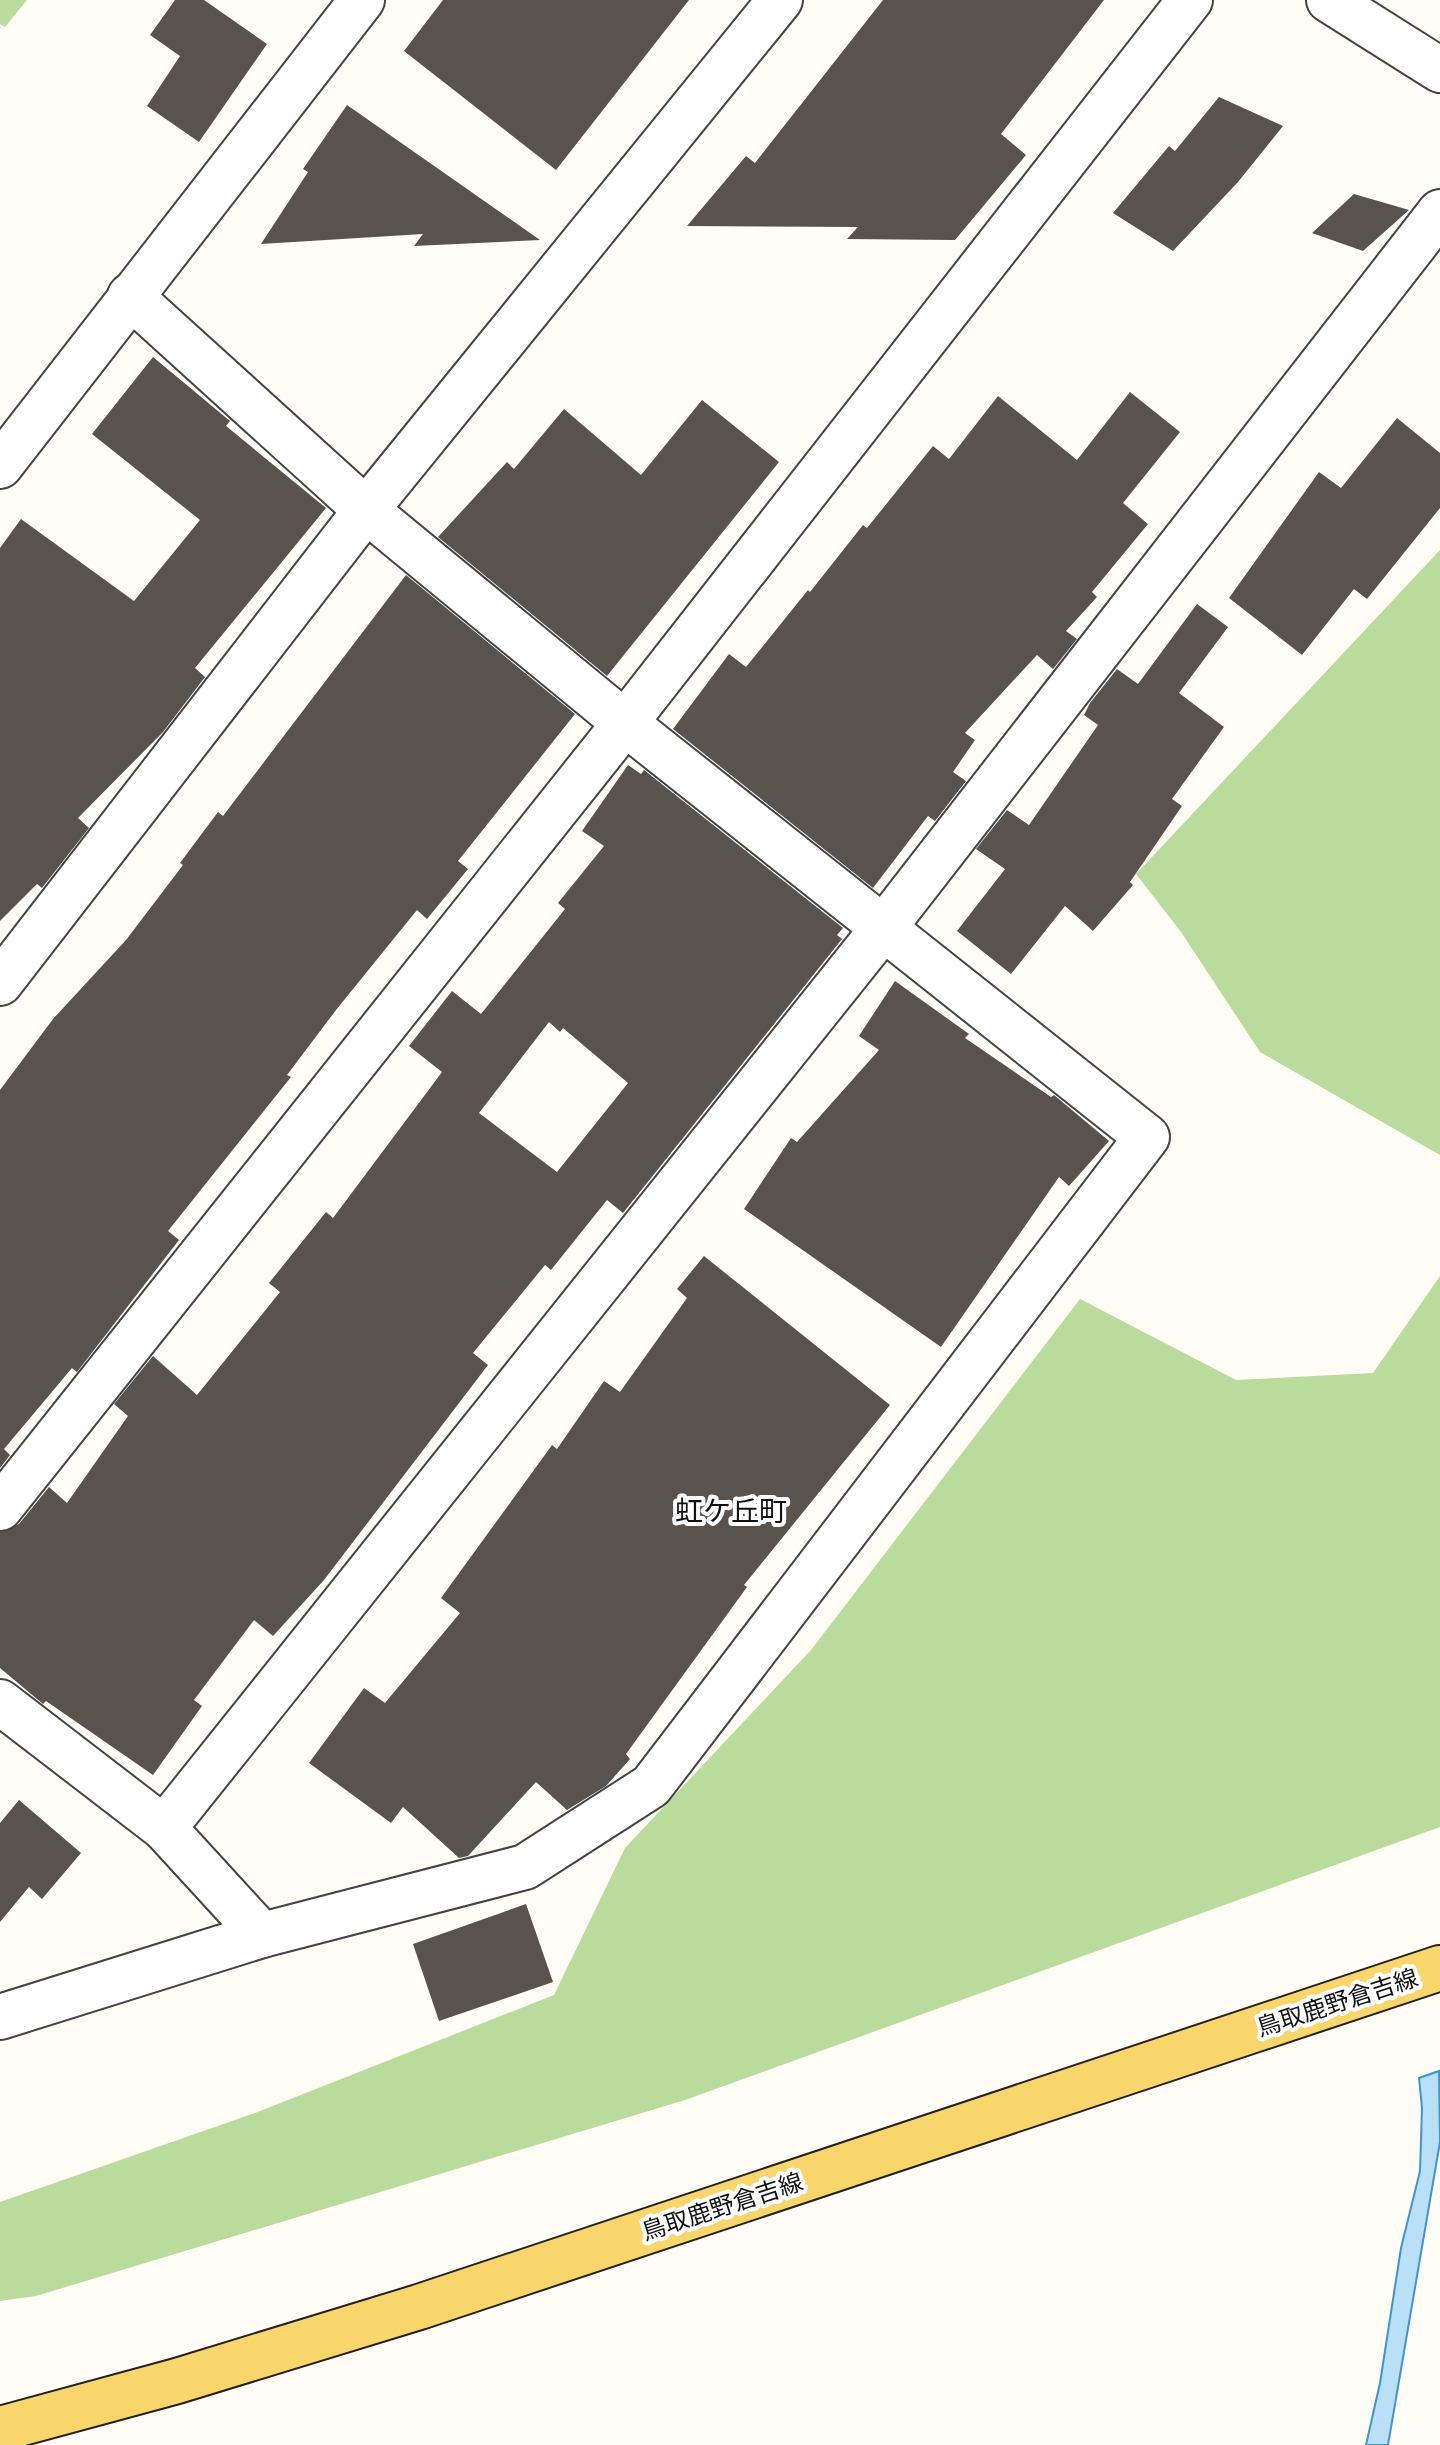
<svg xmlns="http://www.w3.org/2000/svg" width="1440" height="2445" viewBox="0 0 1440 2445" font-family="'IBM Plex Serif','Noto Sans JP',serif">
  <style>
    .forest { fill: #b9dc9c }
    .water { fill: #b9e0f7; stroke: #3f96cf; stroke-width: 2 }
    .building { fill: #5a524d; fill-rule: evenodd }
    .lines { fill: none; stroke-linecap: round; stroke-linejoin: round }
    .minor-casing { stroke: #444; stroke-width: 48 }
    .primary-casing { stroke: #222; stroke-width: 48 }
    .minor { stroke: #fff; stroke-width: 44 }
    .primary { stroke: #f9d66b; stroke-width: 44 }
    .labels { text-anchor: middle; dominant-baseline: central; stroke-width: 8; stroke-linejoin: round; paint-order: stroke }
    .street-label { font-size: 24px; fill: #111; stroke: #fff }
    .quarter-label { font-size: 28px; fill: #111; stroke: #fff }
  </style>
  <rect width="100%" height="100%" fill="#fffdf5"/>
  <!-- forest -->
  <g class="forest">
    <path d="M0,0H27L5,27L0,24Z"/>
    <path d="M1440,550V1155L1260,1052L1181,932L1136,874Z"/>
    <path d="M1440,1276V1827L685,2100L36,2296L0,2301V2202L255,2113L554,1995L625,1848L811,1650L1080,1299L1236,1380L1373,1373Z"/>
  </g>
  <!-- water -->
  <path class="water" d="M1439,2071L1440,2142L1388,2445H1366L1380,2383L1401,2248L1420,2171L1422,2108L1419,2078Z"/>
  <!-- building -->
  <g class="building">
    <path d="M175,0H204L267,44L199,142L147,106L180,56L150,35Z"/>
    <path d="M443,0H689L556,170L404,51Z"/>
    <path d="M883,0H1104L1001,134L1026,155L955,240L847,239L858,227L687,226L746,156L755,163Z"/>
    <path d="M1219,97L1283,126L1238,182L1173,251L1113,213L1169,146L1175,151Z"/>
    <path d="M347,105L540,240L414,246L423,234L261,244L308,172L303,169Z"/>
    <path d="M1354,194L1409,210L1363,251L1312,233Z"/>
    <path d="M153,357L230,421L226,426L326,508L195,668L205,677L163,732L78,818L89,828L42,888L37,884L0,921V548L21,519L134,601L200,520L92,434Z"/>
    <path d="M1130,392L1180,432L1123,503L1148,524L1092,592L1097,597L1066,631L1077,639L1053,669L1037,655L965,733L975,740L953,772L966,781L935,821L928,816L873,888L673,729L729,654L746,667L808,590L810,592L863,525L867,528L933,446L949,459L998,396L1077,460Z"/>
    <path d="M702,400L779,462L607,676L438,537L507,462L514,469L564,409L641,475Z"/>
    <path d="M1397,418L1440,453V508L1367,599L1354,589L1302,655L1229,598L1319,472L1341,488Z"/>
    <path d="M406,575L575,714L458,861L468,869L427,919L417,910L336,1010L287,1075L291,1077L168,1231L179,1240L77,1372L72,1368L4,1449L10,1455L0,1468V1090L53,1019L126,940L183,865L180,863L218,812L223,816Z"/>
    <path d="M1197,604L1228,627L1179,693L1224,727L1172,799L1182,806L1130,882L1133,885L1093,931L1065,906L1011,974L957,931L1005,869L976,849L1007,810L1029,825L1098,725L1084,715L1090,703L1117,669L1138,684Z"/>
    <path d="M628,765L641,774L644,770L843,928L837,935L842,939L623,1213L607,1200L551,1270L545,1265L473,1353L488,1365L324,1580L273,1636L254,1620L194,1700L202,1706L153,1775L46,1701L43,1704L0,1668V1532L19,1524L49,1487L67,1503L128,1416L114,1404L153,1356L197,1395L280,1292L269,1283L326,1212L333,1218L442,1072L409,1046L452,991L481,1014L565,909L558,903L604,846L582,831ZM549,1022L560,1032L563,1028L628,1083L557,1172L479,1113Z"/>
    <path d="M895,981L969,1034L965,1038L1051,1097L1054,1095L1109,1141L1069,1186L1059,1177L941,1347L744,1209L791,1138L797,1142L879,1050L859,1036Z"/>
    <path d="M704,1256L890,1405L744,1585L747,1587L626,1754L630,1759L606,1786L567,1810L536,1782L468,1856L459,1858L403,1807L391,1823L309,1763L364,1688L385,1703L460,1613L441,1598L552,1445L557,1449L604,1381L620,1392L687,1298L677,1289Z"/>
    <path d="M19,1800L81,1853L42,1899L29,1887L0,1922V1823Z"/>
    <path d="M526,1904L553,1982L439,2021L413,1944Z"/>
  </g>
  <g class="lines">
    <!-- minor casing -->
    <g class="minor-casing">
      <g id="minor">
        <path d="M1329,0L1440,70"/>
        <path d="M0,466L362,0"/>
        <path d="M0,983L366,510L780,0"/>
        <path d="M0,1508L625,723L1190,0"/>
        <path d="M0,1702L164,1828L262,1935"/>
        <path d="M164,1828L885,926L1440,212"/>
        <path d="M0,2017L262,1935L525,1867L651,1786L1147,1137L625,723L366,510L130,296"/>
      </g>
    </g>
    <!-- primary casing -->
    <g class="primary-casing">
      <path id="primary" d="M0,2429L177,2381L419,2307L1440,1968"/>
    </g>
    <!-- minor -->
    <use href="#minor" class="minor"/>
    <!-- primary -->
    <use href="#primary" class="primary"/>
  </g>
  <g class="labels">
    <!-- street labels -->
    <g class="street-label">
      <text transform="translate(1337 2002) rotate(-18)">鳥取鹿野倉吉線</text>
      <text transform="translate(722 2206) rotate(-18)">鳥取鹿野倉吉線</text>
    </g>
    <!-- quarter labels -->
    <g class="quarter-label">
      <text x="731" y="1510">虹ケ丘町</text>
    </g>
  </g>
</svg>
